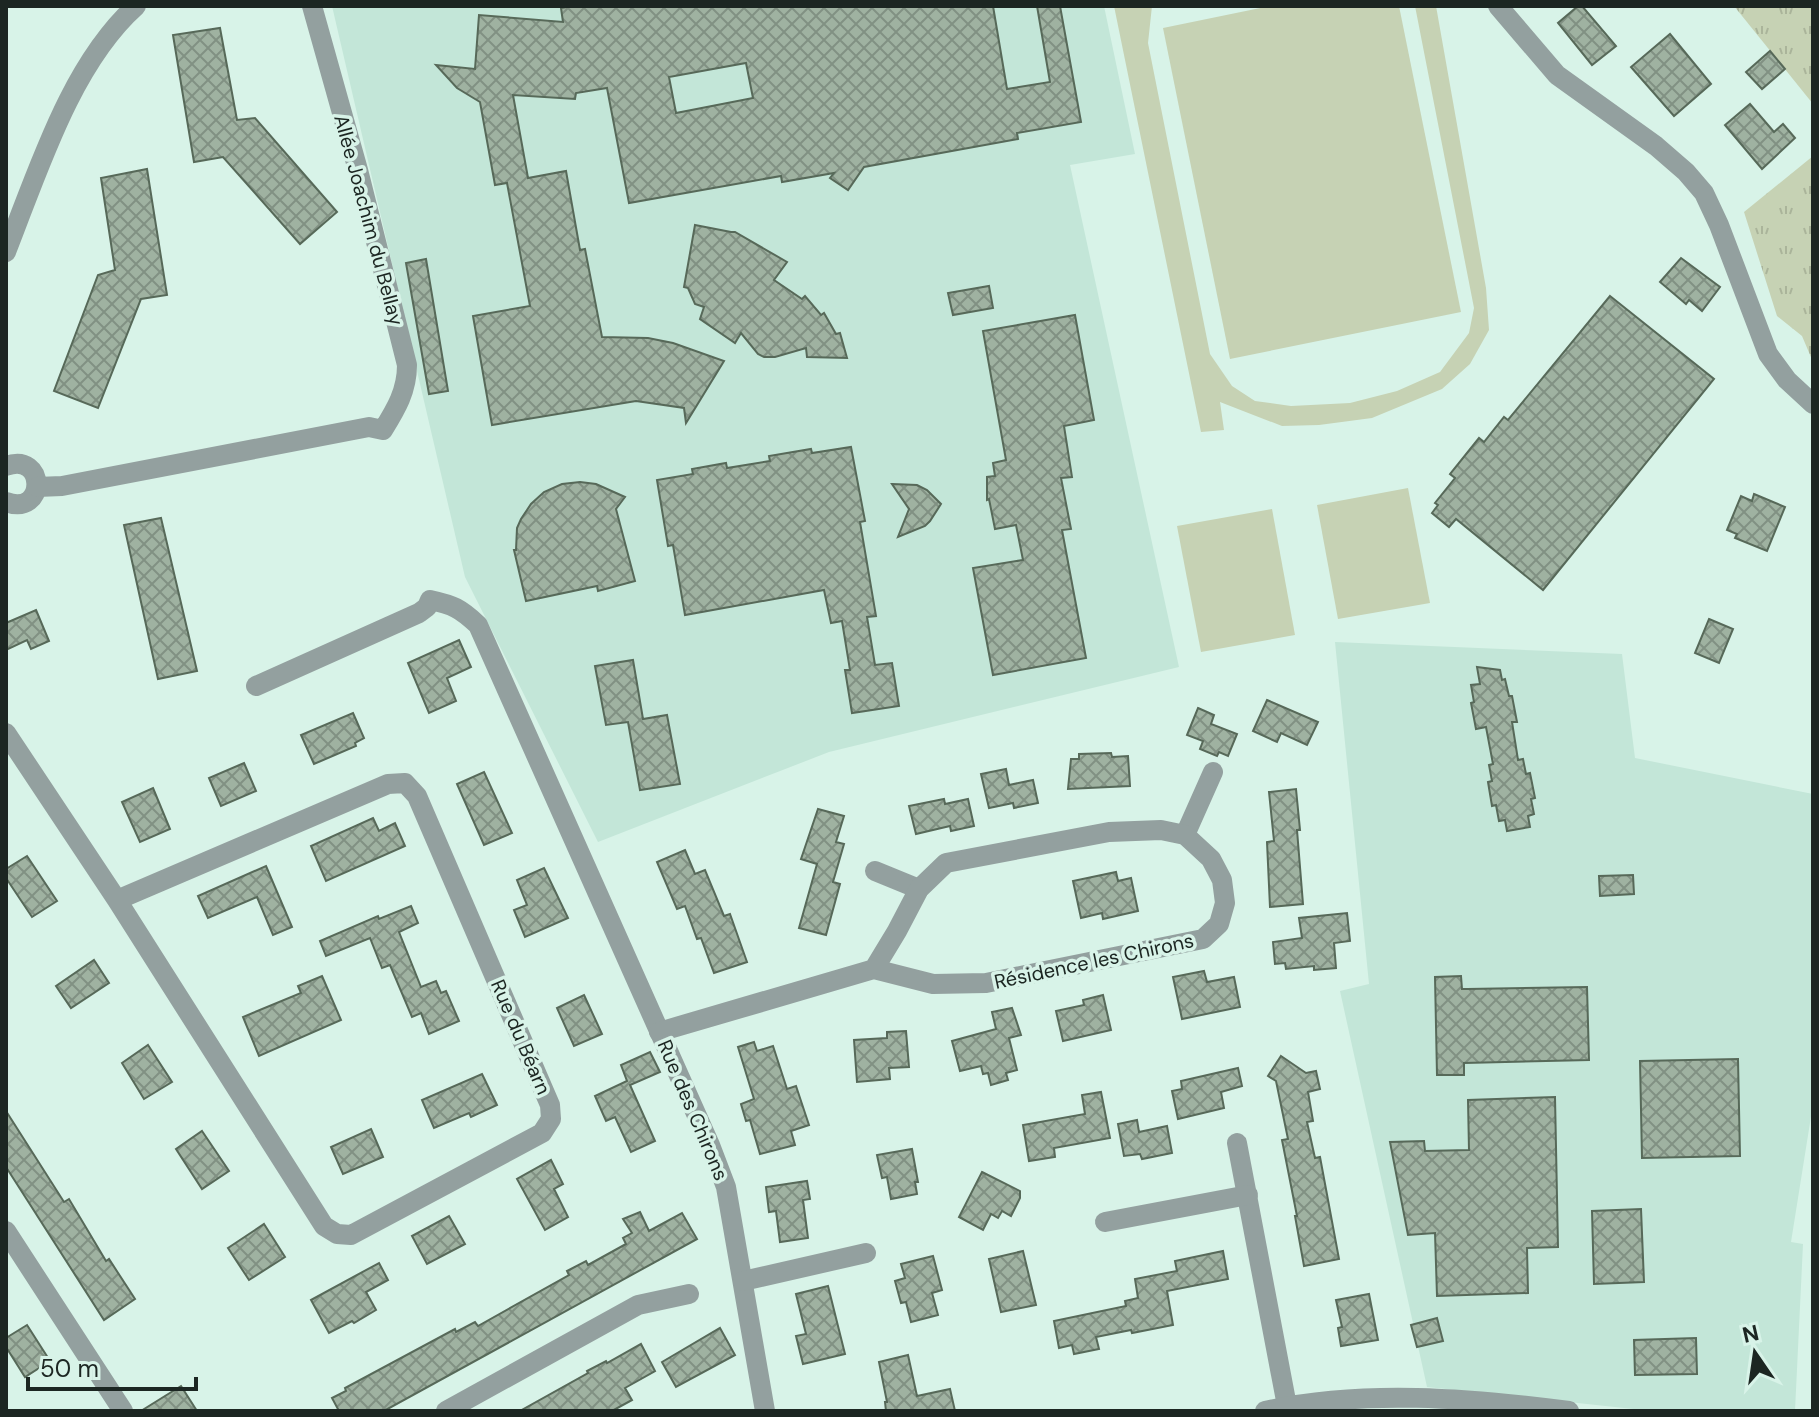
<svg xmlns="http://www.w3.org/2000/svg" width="1819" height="1417" viewBox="0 0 1819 1417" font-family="'DM Sans',sans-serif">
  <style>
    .built { fill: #c3e6d8 }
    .grass { fill: url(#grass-tufts) }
    .green { fill: #c6d2b4 }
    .building { fill: url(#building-cross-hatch); stroke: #576959; stroke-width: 2; fill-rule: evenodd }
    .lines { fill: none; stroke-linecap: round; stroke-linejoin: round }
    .minor { stroke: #93a09f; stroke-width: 20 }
    .labels { text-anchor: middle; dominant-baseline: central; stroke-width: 7; stroke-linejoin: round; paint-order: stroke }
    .street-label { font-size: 20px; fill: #1c2622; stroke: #d8f3e8 }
  </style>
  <defs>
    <pattern id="grass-tufts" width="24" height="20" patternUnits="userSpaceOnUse" patternTransform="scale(2)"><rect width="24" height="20" fill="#c6d2b4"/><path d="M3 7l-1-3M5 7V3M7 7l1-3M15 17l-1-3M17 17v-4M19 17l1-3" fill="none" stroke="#aab49a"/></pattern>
    <pattern id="building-cross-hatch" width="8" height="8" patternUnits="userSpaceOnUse" patternTransform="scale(2)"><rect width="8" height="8" fill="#9fb2a1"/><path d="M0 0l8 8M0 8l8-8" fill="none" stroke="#819183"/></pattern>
  </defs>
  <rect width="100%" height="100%" fill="#d8f3e8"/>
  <!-- built -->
  <g class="built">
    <path d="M332,6H1104L1135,154L1070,165L1179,667L829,752L598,842L465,577Z"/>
    <path d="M1335,642L1622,654L1635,758L1813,794V1104L1791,1242L1803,1244L1795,1411H1652L1427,1387L1340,991L1369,984Z"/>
  </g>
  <!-- grass -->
  <g class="grass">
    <path d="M1734,6H1813V104Z"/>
    <path d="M1813,156V362L1802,336L1777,316L1744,212Z"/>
  </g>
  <!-- green -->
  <g class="green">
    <path d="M1114,6H1152L1148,43L1210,354L1232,386L1255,401L1291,406L1350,403L1397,391L1440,372L1469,333L1474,308L1415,6H1436L1486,288L1489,330L1470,364L1442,389L1372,418L1319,425L1282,426L1220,402L1224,430L1201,432Z"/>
    <path d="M1270,6H1399L1461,312L1230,359L1163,28Z"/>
    <path d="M1408,488L1430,603L1338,619L1317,505Z"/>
    <path d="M1272,509L1295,635L1201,652L1177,526Z"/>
  </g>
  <!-- building -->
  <g class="building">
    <path d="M573,6H993L1007,89L1050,82L1037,6H1060L1081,122L1017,133L1018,139L864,167L848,190L830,178L834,173L782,182L781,176L629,203L607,88L576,93L575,99L513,95L528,178L566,171L580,250L585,249L602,337L648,338L673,343L724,361L686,423L684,408L636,401L492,425L473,316L530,306L507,183L495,185L480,102L457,88L436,65L475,69L479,15L563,22L561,8ZM746,63L753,98L676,113L669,77Z"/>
    <path d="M1578,6H1582L1616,46L1592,65L1558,23Z"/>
    <path d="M220,28L237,120L255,118L337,212L300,244L223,157L194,162L173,35Z"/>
    <path d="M1670,34L1711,84L1674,116L1631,67Z"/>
    <path d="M1770,51L1785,69L1762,89L1746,72Z"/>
    <path d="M1750,104L1774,132L1783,124L1795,138L1762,169L1725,125Z"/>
    <path d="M147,169L167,295L141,299L98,408L54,391L98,275L115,270L101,178Z"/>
    <path d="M695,225L731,232H735L787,262L774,280L802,299L805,296L821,315L824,313L836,334L840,333L847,358L807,357L806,348L775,357H764L758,354L741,333L735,343L700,319L704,307L695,304L688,288L684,287Z"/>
    <path d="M1681,258L1720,287L1702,311L1689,300L1686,304L1660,282Z"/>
    <path d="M426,259L448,391L429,394L406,263Z"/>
    <path d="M989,286L993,308L953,315L948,293Z"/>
    <path d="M1610,296L1714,379L1543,590L1456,519L1449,527L1432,513L1438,505L1435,503L1455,478L1450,474L1479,438L1484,442L1504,417L1508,420Z"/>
    <path d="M1075,315L1094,420L1064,426L1072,477L1061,478L1071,529L1062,530L1086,658L993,675L973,568L1023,560L1016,525L995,529L989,499L987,500V477L995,476L993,463L1006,460L983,331Z"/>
    <path d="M851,447L865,521L860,522L876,616L867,617L875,665L892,663L899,706L852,713L845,670H850L842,621L831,623L824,590L685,615L673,545L668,546L657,480L693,474L692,469L726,463L727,468L770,461L769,456L811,449L812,453Z"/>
    <path d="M580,482L596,484L625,497L616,509L635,581L598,591L597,586L526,601L514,550H516L517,528L521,519L531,504L544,492L562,484Z"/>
    <path d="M892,484L917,485L927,490L941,504L930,521L925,526L898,537L909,509Z"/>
    <path d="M1754,494L1785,507L1767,551L1735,538L1737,534L1727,530L1741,496L1752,501Z"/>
    <path d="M161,518L197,671L158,679L124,525Z"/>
    <path d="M36,610L49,641L31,649L27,640L6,650V623Z"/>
    <path d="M1709,619L1733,629L1719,663L1695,653Z"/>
    <path d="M459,640L471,667L447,678L456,701L429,713L408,663Z"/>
    <path d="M633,660L643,719L667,715L680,784L640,790L628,722L606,725L595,666Z"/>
    <path d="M1477,667L1500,670L1502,680L1505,679L1509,696H1512L1517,722H1512L1518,760L1523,759L1526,774L1530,773L1535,798L1531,799L1534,814L1528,816L1530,827L1507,831L1505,820L1499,821L1496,805L1492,806L1488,782L1492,781L1489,765L1493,764L1486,727L1476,729L1471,703L1474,702L1471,685L1480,684Z"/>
    <path d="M1267,700L1318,722L1307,745L1281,733L1277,742L1253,731Z"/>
    <path d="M1198,708L1214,715L1211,724L1237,734L1228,756L1219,752L1217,756L1200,749L1203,741L1187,735Z"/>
    <path d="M353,713L364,738L355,743L356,746L314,764L301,735Z"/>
    <path d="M1111,753L1112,757L1128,756L1130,786L1068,789L1071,759H1079V754Z"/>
    <path d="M244,763L256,791L221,806L209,778Z"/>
    <path d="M1006,769L1009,785L1033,780L1038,803L1014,808L1013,803L989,808L981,774Z"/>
    <path d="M484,772L512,833L484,845L457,784Z"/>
    <path d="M153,788L170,829L140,842L122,802Z"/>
    <path d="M1296,789L1300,830H1297L1303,904L1270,907L1267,842L1274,841L1269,792Z"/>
    <path d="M944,799L945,804L968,799L974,826L951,831L950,826L916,834L909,806Z"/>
    <path d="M818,809L844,816L836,842L844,844L833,882L840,884L826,935L799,928L817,864L801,859Z"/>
    <path d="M373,818L379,831L395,823L405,846L326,881L311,846Z"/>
    <path d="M685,850L695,874L705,870L724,916L730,914L747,962L714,973L701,938L697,939L685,906L677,909L657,862Z"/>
    <path d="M27,856L57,901L32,917L6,878V869Z"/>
    <path d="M266,866L292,927L273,935L257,897L208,918L198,896Z"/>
    <path d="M544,868L568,918L525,937L514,910L527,905L517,880Z"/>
    <path d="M1116,872L1118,881L1131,878L1138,911L1103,919L1102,913L1081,918L1073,881Z"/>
    <path d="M1633,875L1634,894L1600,896L1599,876Z"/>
    <path d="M411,906L418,923L399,932L421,987L436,981L441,993L446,991L459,1021L429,1034L421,1013L412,1017L390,965L382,968L370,938L326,956L320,941L378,916L379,919Z"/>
    <path d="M1347,913L1350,941L1334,943L1336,968L1314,970V966L1286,969L1285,963L1275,964L1273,942L1302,938L1299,918Z"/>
    <path d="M94,960L109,983L71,1008L56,986Z"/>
    <path d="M1204,971L1207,982L1234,977L1240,1007L1182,1019L1173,977Z"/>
    <path d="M322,976L341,1020L259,1056L243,1017L301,993L298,986Z"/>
    <path d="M1461,976L1462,989H1467L1587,987L1589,1060L1464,1063V1075H1437L1435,977Z"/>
    <path d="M584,995L602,1034L574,1046L557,1008Z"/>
    <path d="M1103,995L1111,1030L1063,1041L1056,1011L1084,1005L1083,1000Z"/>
    <path d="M1012,1008L1021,1035L1009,1038L1017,1070L1006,1073L1008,1080L991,1085L988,1073L983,1074L981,1066L960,1071L952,1041L996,1029L992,1012Z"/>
    <path d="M906,1031L909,1067L889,1068L890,1079L857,1082L854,1040L887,1038V1032Z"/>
    <path d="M754,1042L757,1051L773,1046L787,1089L796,1086L809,1125L791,1131L795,1145L760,1154L750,1120L746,1121L741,1104L754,1099L738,1047Z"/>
    <path d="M148,1045L172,1082L144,1099L122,1063Z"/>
    <path d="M650,1052L660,1072L630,1085L655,1141L631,1152L615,1117L606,1121L595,1096L627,1081L621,1065Z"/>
    <path d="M1281,1056L1306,1073L1316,1071L1320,1089L1308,1092L1313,1121L1307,1122L1315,1158L1320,1157L1339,1259L1304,1266L1295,1216H1297L1282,1140L1288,1139L1276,1081L1268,1076Z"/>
    <path d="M1738,1059L1740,1156L1642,1158L1640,1061Z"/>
    <path d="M1238,1068L1242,1086L1221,1092L1224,1108L1178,1119L1172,1091L1182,1089L1181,1081Z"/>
    <path d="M482,1074L497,1105L471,1117L469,1113L434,1128L422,1100Z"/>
    <path d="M1101,1092L1110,1138L1054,1148L1055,1157L1029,1161L1023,1125L1085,1114L1082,1095Z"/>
    <path d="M1555,1097L1558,1247L1527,1248L1528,1293L1437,1296L1435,1233L1408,1235L1390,1142L1424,1141L1425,1151L1469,1150L1468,1100Z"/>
    <path d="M6,1111L64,1202L69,1199L106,1261L109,1259L135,1299L104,1320L6,1167Z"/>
    <path d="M1137,1120L1139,1132L1167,1126L1172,1153L1142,1159L1140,1154L1124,1156L1118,1124Z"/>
    <path d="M371,1129L383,1157L343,1174L331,1147Z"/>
    <path d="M202,1131L229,1171L202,1189L176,1149Z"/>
    <path d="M912,1149L918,1182H915L917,1194L891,1199L887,1177L882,1178L877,1155Z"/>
    <path d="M551,1160L563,1184L554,1189L568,1217L545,1230L517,1179Z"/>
    <path d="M982,1172L1020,1191V1198L1011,1216L1002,1211L998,1218L991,1214L983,1230L959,1217Z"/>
    <path d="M807,1181L810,1199L803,1200L808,1238L780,1242L776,1211L769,1212L766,1187Z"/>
    <path d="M1641,1209L1644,1282L1594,1284L1592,1211Z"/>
    <path d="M640,1212L649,1231L682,1213L697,1239L384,1411H339L332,1398L346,1391L345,1388L455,1329L456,1332L475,1322L478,1326L569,1275L567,1271L586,1261L588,1265L626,1244L623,1238L632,1233L623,1219Z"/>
    <path d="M449,1216L465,1244L427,1264L412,1236Z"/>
    <path d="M264,1224L285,1257L249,1280L228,1248Z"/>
    <path d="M1023,1251L1036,1305L1001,1312L989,1259Z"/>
    <path d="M1223,1251L1228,1279L1167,1291L1173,1325L1132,1333L1131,1330L1096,1337L1099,1349L1074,1354L1072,1345L1059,1348L1054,1321L1126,1306L1125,1301L1138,1298L1135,1279L1177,1271L1175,1261Z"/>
    <path d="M933,1256L942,1290L932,1293L938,1315L911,1322L906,1302L901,1303L895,1281L905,1278L901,1264Z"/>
    <path d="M379,1263L388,1280L366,1292L376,1310L354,1323L352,1321L329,1333L311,1300Z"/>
    <path d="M828,1286L845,1354L803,1364L796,1336L806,1334L796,1294Z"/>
    <path d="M1369,1294L1378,1340L1341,1346L1338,1328L1342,1327L1336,1300Z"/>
    <path d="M1437,1318L1443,1341L1417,1347L1411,1325Z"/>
    <path d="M27,1325L50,1361L25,1377L6,1347V1338Z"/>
    <path d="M720,1328L735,1355L676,1387L662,1362Z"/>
    <path d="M1696,1338L1697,1374L1635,1375L1634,1340Z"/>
    <path d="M641,1344L655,1371L625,1388L632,1400L612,1411H520L588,1373L587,1371L606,1361L607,1363Z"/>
    <path d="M908,1355L917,1396L950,1389L955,1411H886L885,1402H887L879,1362Z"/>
    <path d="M181,1386L197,1411H141Z"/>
  </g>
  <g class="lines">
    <!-- minor -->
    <g class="minor">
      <path d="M1498,6L1557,75L1656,146L1686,172L1704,193L1719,225L1768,354L1787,380L1813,404"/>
      <path d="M6,252C38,171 71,64 136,6"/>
      <path d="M6,466C46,451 47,517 6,502"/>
      <path d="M37,487L62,486L369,427L383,430C396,409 407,391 407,365L358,170L312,6"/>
      <path d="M256,686L419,613L427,607L430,600C453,605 460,608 478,625L710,1145L726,1187L765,1411"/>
      <path d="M6,733L117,900L324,1226L337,1234L351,1235L542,1133L551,1119L550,1105L417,796L405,783L388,784L117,900"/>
      <path d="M1185,835L1213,772"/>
      <path d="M875,871L919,889"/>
      <path d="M659,1032L874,969L933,984L986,983L1203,939L1219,924L1225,903L1222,880L1211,859L1185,835L1161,830L1109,832L946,863L919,889L897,931L874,969"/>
      <path d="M1237,1143L1287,1406"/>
      <path d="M1105,1222L1248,1195"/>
      <path d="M6,1231L123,1411"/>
      <path d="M743,1281L866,1253"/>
      <path d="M446,1411L638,1305L689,1294"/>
      <path d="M1265,1411C1362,1389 1471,1398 1569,1411"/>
    </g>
  </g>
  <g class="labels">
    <!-- street labels -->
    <g class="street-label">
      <text transform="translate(369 220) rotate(75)">Allée Joachim du Bellay</text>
      <text transform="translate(1094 961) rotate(-12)">Résidence les Chirons</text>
      <text transform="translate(521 1037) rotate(67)">Rue du Béarn</text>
      <text transform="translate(693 1110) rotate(67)">Rue des Chirons</text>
    </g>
  </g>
  <!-- border -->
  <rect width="1819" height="1417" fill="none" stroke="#1c2622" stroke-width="16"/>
  <!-- north arrow -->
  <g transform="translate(1755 1353) rotate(347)" stroke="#d8f3e8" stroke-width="6" paint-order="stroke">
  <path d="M0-6L14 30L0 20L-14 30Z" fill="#1c2622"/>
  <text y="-12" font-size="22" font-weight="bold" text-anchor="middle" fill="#1c2622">N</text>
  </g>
  <!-- scale -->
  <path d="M28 1377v12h168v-12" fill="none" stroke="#1c2622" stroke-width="4"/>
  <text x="40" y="1377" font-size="24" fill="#1c2622" stroke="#d8f3e8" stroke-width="6" paint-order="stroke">50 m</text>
</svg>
